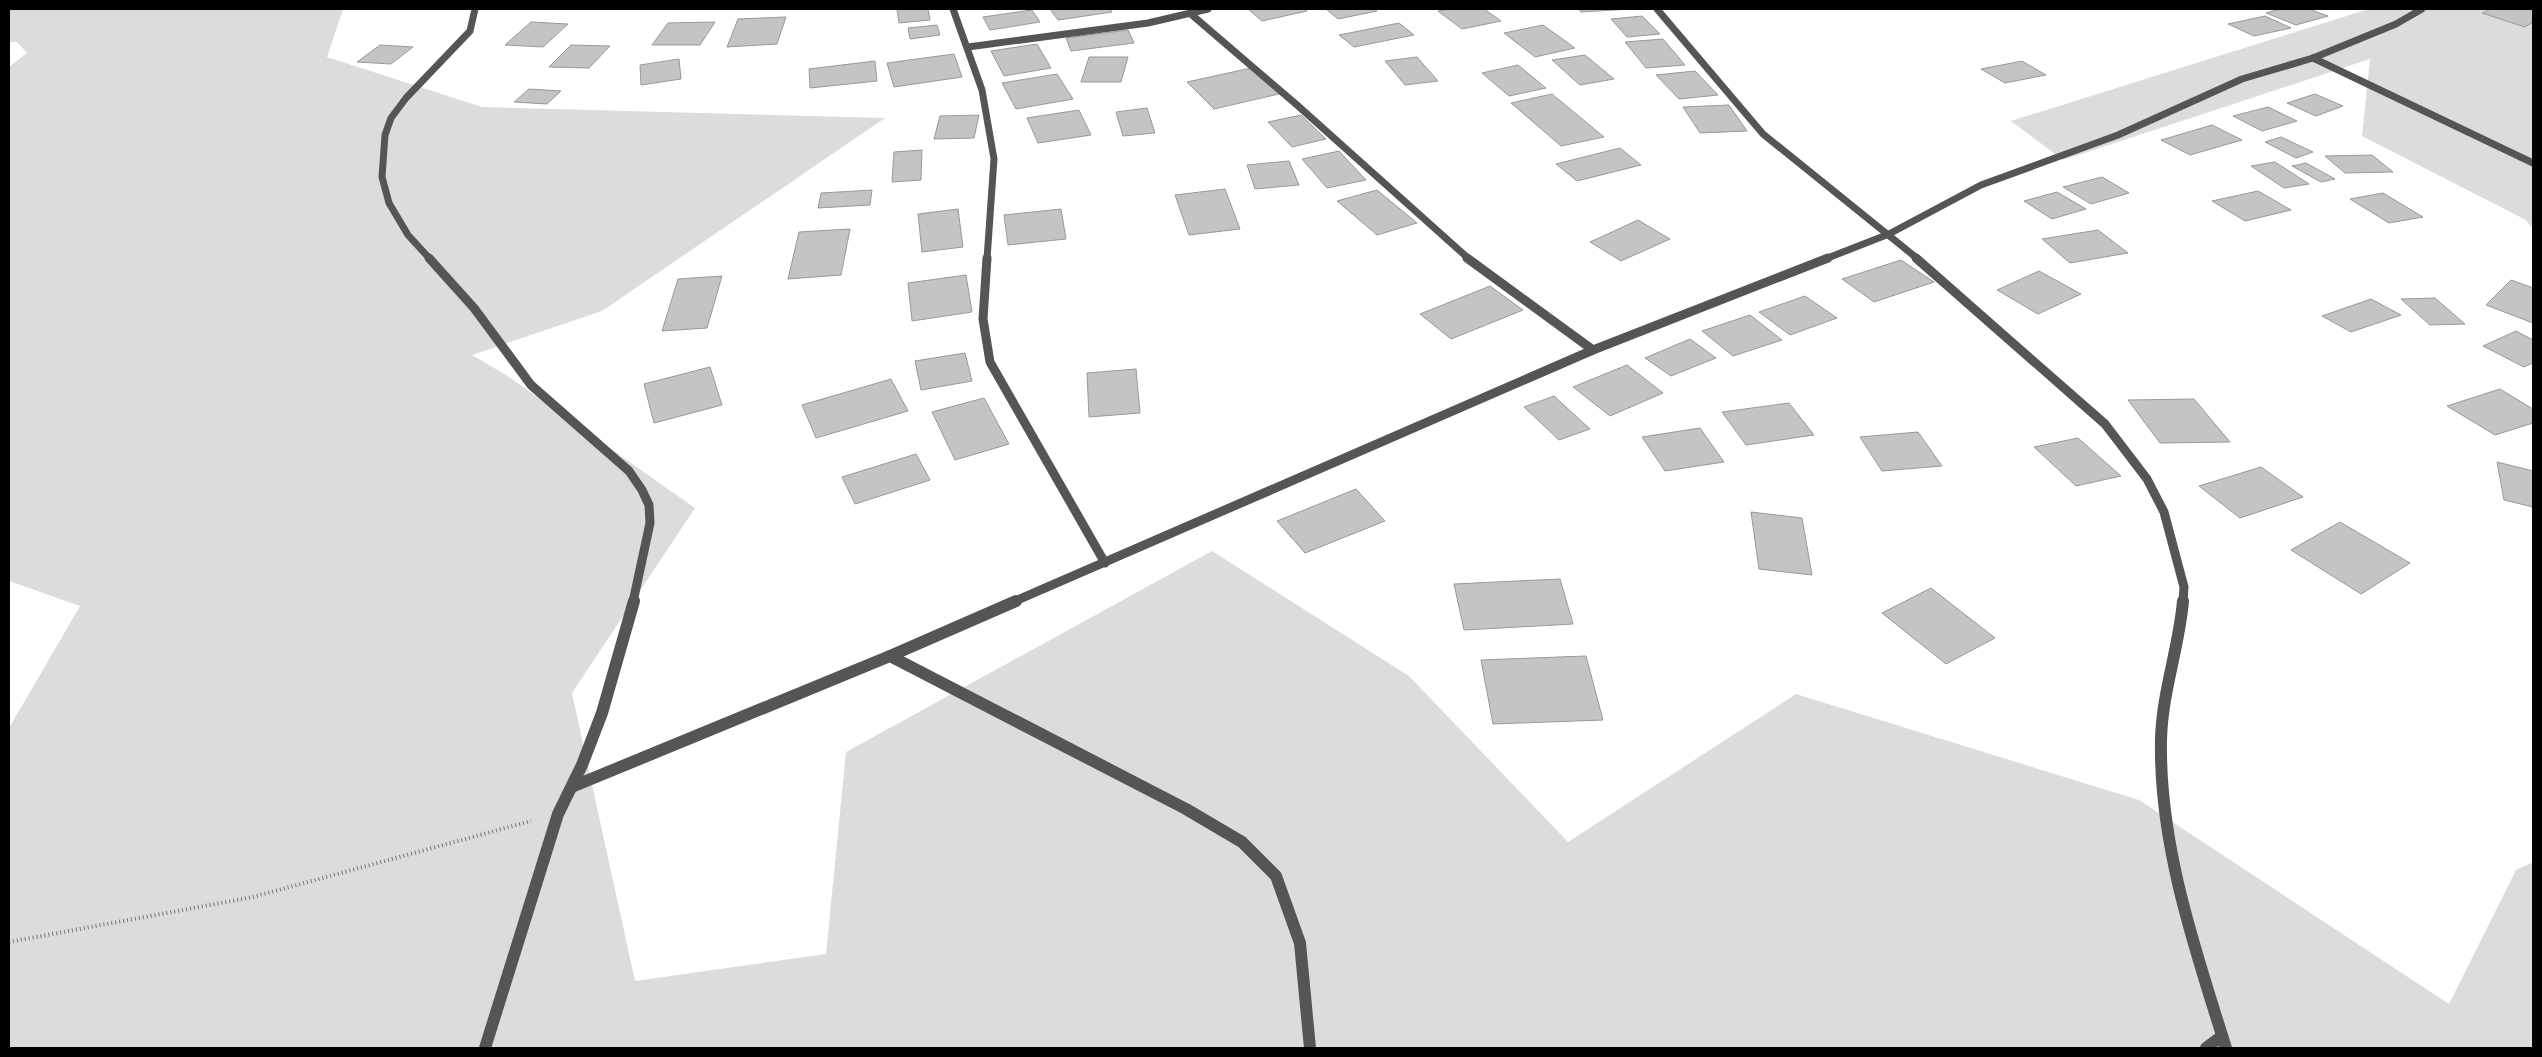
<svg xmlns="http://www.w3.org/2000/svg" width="2542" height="1057" viewBox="0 0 2542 1057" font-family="'Work Sans',sans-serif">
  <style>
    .green { fill: #dcdcdc }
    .building { fill: #c4c4c4; stroke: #999 }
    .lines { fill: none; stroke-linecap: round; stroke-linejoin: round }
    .path { stroke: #777; stroke-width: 4; stroke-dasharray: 1 3; stroke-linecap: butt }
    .street-far2 { stroke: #555; stroke-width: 7 }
    .street-far1 { stroke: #555; stroke-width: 9 }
    .street { stroke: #555; stroke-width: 12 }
  </style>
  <rect width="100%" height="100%" fill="#fff"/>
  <!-- green -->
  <g class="green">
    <path d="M9,9H343L327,57L482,107L885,118L602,311L472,355L506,375L695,508L572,693L635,981L826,954L846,752L1212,551L1409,676L1568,842L1796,694L2139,800L2449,1004L2516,870L2533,862V1048H9V728L80,606L9,581V67L27,53L17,42H9Z"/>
    <path d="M2369,9H2533V229L2526,220L2362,136L2370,59L2063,160L2011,121Z"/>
  </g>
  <!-- building -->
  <g class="building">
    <path d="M897,9H928L930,20L899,23Z"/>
    <path d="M1050,9H1110L1112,12L1058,20Z"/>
    <path d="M1248,9H1304L1307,11L1262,21Z"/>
    <path d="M1326,9H1374L1377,11L1338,19Z"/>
    <path d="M1450,9H1484L1501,21L1462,29L1438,11Z"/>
    <path d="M1578,9H1631L1581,12Z"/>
    <path d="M2280,9H2309L2328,16L2296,25L2266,13Z"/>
    <path d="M2491,9H2533V22L2525,27L2482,13Z"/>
    <path d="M1032,10L1040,22L990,30L983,17Z"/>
    <path d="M1642,16L1660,34L1627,37L1611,19Z"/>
    <path d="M2265,16L2291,28L2254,36L2228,24Z"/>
    <path d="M786,17L777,44L727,47L738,19Z"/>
    <path d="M531,22L568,24L543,47L505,45Z"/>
    <path d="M715,22L700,45H652L668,23Z"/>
    <path d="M1399,23L1414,35L1354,47L1339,35Z"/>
    <path d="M937,25L940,35L910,39L908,28Z"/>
    <path d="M1543,25L1575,48L1535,57L1504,33Z"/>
    <path d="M1128,30L1134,43L1071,51L1066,38Z"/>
    <path d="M1663,39L1685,65L1646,68L1625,42Z"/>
    <path d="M1037,44L1051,68L1004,76L991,51Z"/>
    <path d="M380,45L413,47L391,64L357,62Z"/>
    <path d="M571,45L610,46L589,68L549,67Z"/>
    <path d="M954,54L962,77L894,87L887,63Z"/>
    <path d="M1585,55L1614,79L1580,85L1552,60Z"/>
    <path d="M1089,57H1128L1121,82H1081Z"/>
    <path d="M1417,57L1438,81L1405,85L1385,61Z"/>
    <path d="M679,59L681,79L641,85L640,65Z"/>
    <path d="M875,61L877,81L810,88L809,69Z"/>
    <path d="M2022,61L2046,75L2005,83L1981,69Z"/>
    <path d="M1518,65L1546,88L1509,96L1482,73Z"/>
    <path d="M1251,68L1279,94L1214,109L1187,82Z"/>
    <path d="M1695,71L1718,95L1679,99L1656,75Z"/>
    <path d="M1057,74L1073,99L1016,109L1002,83Z"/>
    <path d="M529,89L561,91L547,104L514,102Z"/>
    <path d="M1552,94L1604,137L1561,146L1511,103Z"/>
    <path d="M2315,94L2343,106L2316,116L2287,103Z"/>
    <path d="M1729,105L1747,131L1700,133L1683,107Z"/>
    <path d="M2268,107L2297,121L2262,131L2233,116Z"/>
    <path d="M1147,108L1155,133L1123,136L1116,112Z"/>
    <path d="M1079,110L1091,135L1038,143L1027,118Z"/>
    <path d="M979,115L974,138L934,139L940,116Z"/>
    <path d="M1301,115L1326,139L1292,147L1268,122Z"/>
    <path d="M2212,125L2242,140L2190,155L2161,140Z"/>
    <path d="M2281,137L2313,152L2296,158L2265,142Z"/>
    <path d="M1620,148L1641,165L1577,181L1556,164Z"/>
    <path d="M922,150L921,180L892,182L894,152Z"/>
    <path d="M1339,151L1366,180L1327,188L1302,159Z"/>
    <path d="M2372,155L2393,172L2345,173L2325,156Z"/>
    <path d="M1289,161L1299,185L1255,189L1247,165Z"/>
    <path d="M2275,162L2309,184L2284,188L2251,166Z"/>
    <path d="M2306,163L2335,179L2321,182L2292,166Z"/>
    <path d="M2102,177L2129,193L2091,204L2063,187Z"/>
    <path d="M1225,189L1240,229L1189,235L1175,195Z"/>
    <path d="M872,190L870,205L818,208L821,193Z"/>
    <path d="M1377,190L1417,223L1377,235L1337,201Z"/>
    <path d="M2258,191L2291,210L2245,221L2212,201Z"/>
    <path d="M2057,192L2086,209L2052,219L2024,201Z"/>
    <path d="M2383,193L2423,217L2389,223L2350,199Z"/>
    <path d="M958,209L963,247L922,252L918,214Z"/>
    <path d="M1061,209L1066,239L1008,245L1004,215Z"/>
    <path d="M1638,220L1670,239L1621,261L1590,242Z"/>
    <path d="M850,229L841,275L788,279L799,232Z"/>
    <path d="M2098,230L2128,253L2070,263L2042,239Z"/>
    <path d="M1901,260L1934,282L1874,302L1842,279Z"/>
    <path d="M2039,271L2081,294L2038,314L1997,290Z"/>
    <path d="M966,275L972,312L912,321L908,283Z"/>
    <path d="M722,276L707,328L662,331L678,279Z"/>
    <path d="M2511,280L2533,288V323L2486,305Z"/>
    <path d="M1490,286L1523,310L1451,339L1420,314Z"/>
    <path d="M1805,296L1837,318L1790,335L1759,312Z"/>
    <path d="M2435,298L2465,324L2430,325L2401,299Z"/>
    <path d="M2371,299L2401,315L2351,332L2322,316Z"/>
    <path d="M1750,315L1782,340L1733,356L1702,331Z"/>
    <path d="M2516,331L2533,340V363L2524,367L2483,346Z"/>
    <path d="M1690,339L1716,358L1671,376L1645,358Z"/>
    <path d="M965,353L972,381L921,390L915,361Z"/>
    <path d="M1627,365L1663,393L1610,416L1573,387Z"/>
    <path d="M710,367L722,405L654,423L644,384Z"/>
    <path d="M1136,369L1140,413L1089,417L1087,373Z"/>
    <path d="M891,379L908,411L816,438L802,405Z"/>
    <path d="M2500,389L2533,409V423L2495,435L2447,406Z"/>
    <path d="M1554,396L1590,429L1559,440L1524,407Z"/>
    <path d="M984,398L1009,444L955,460L932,412Z"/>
    <path d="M2194,399L2230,442L2160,443L2128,400Z"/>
    <path d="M1789,403L1814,435L1746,445L1722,412Z"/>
    <path d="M1700,428L1724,462L1665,471L1642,437Z"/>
    <path d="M1918,432L1942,466L1882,471L1860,437Z"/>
    <path d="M2078,438L2121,476L2076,486L2034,447Z"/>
    <path d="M916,454L930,480L855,504L842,477Z"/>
    <path d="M2497,462L2533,471V507L2504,500Z"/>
    <path d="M2261,467L2303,497L2240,518L2199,486Z"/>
    <path d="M1356,489L1385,521L1305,553L1277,521Z"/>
    <path d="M1751,512L1802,518L1812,575L1759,569Z"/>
    <path d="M2340,522L2410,563L2361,594L2291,550Z"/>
    <path d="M1560,579L1573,624L1464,630L1454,584Z"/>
    <path d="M1931,588L1995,638L1946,664L1882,613Z"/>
    <path d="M1586,656L1603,720L1493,724L1481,660Z"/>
  </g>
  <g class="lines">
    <!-- path -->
    <path class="path" d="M9,942L253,897L531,821"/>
    <!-- street-far2 -->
    <g class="street-far2">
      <path d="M953,9L982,90L994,159L987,259"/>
      <path d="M1657,9L1763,134L1918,259"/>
      <path d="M1192,15L1297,105L1469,259"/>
      <path d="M968,47L1148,23L1208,9"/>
      <path d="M2313,58L2533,163"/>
      <path d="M430,259L408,235L389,203L382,177L385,135L391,118L406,98L470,31L475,9"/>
      <path d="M1825,259L1889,234L1981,185L2118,135L2242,79L2313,58L2396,24L2422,9"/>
    </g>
    <!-- street-far1 -->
    <g class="street-far1">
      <path d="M429,258L474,308L531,385L629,471L642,490L649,505L650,523L633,602"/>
      <path d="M987,258L983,319L990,362L1105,563"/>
      <path d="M1467,258L1593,350"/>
      <path d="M1916,258L2105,424L2147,479L2164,512L2184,587L2183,602"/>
      <path d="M1013,602L1593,350L1828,258"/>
    </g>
    <!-- street -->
    <g class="street">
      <path d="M2183,601C2179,648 2162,692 2161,740C2159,845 2195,949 2226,1048"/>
      <path d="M890,656L1186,809L1242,842L1276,876L1300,943L1310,1048"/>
      <path d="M574,786L890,656L1016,601"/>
      <path d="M485,1048L558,814L582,765L602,713L634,601"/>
      <path d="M2206,1048L2222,1036"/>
    </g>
  </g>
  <!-- border -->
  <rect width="2542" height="1057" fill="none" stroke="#000000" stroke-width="20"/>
</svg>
